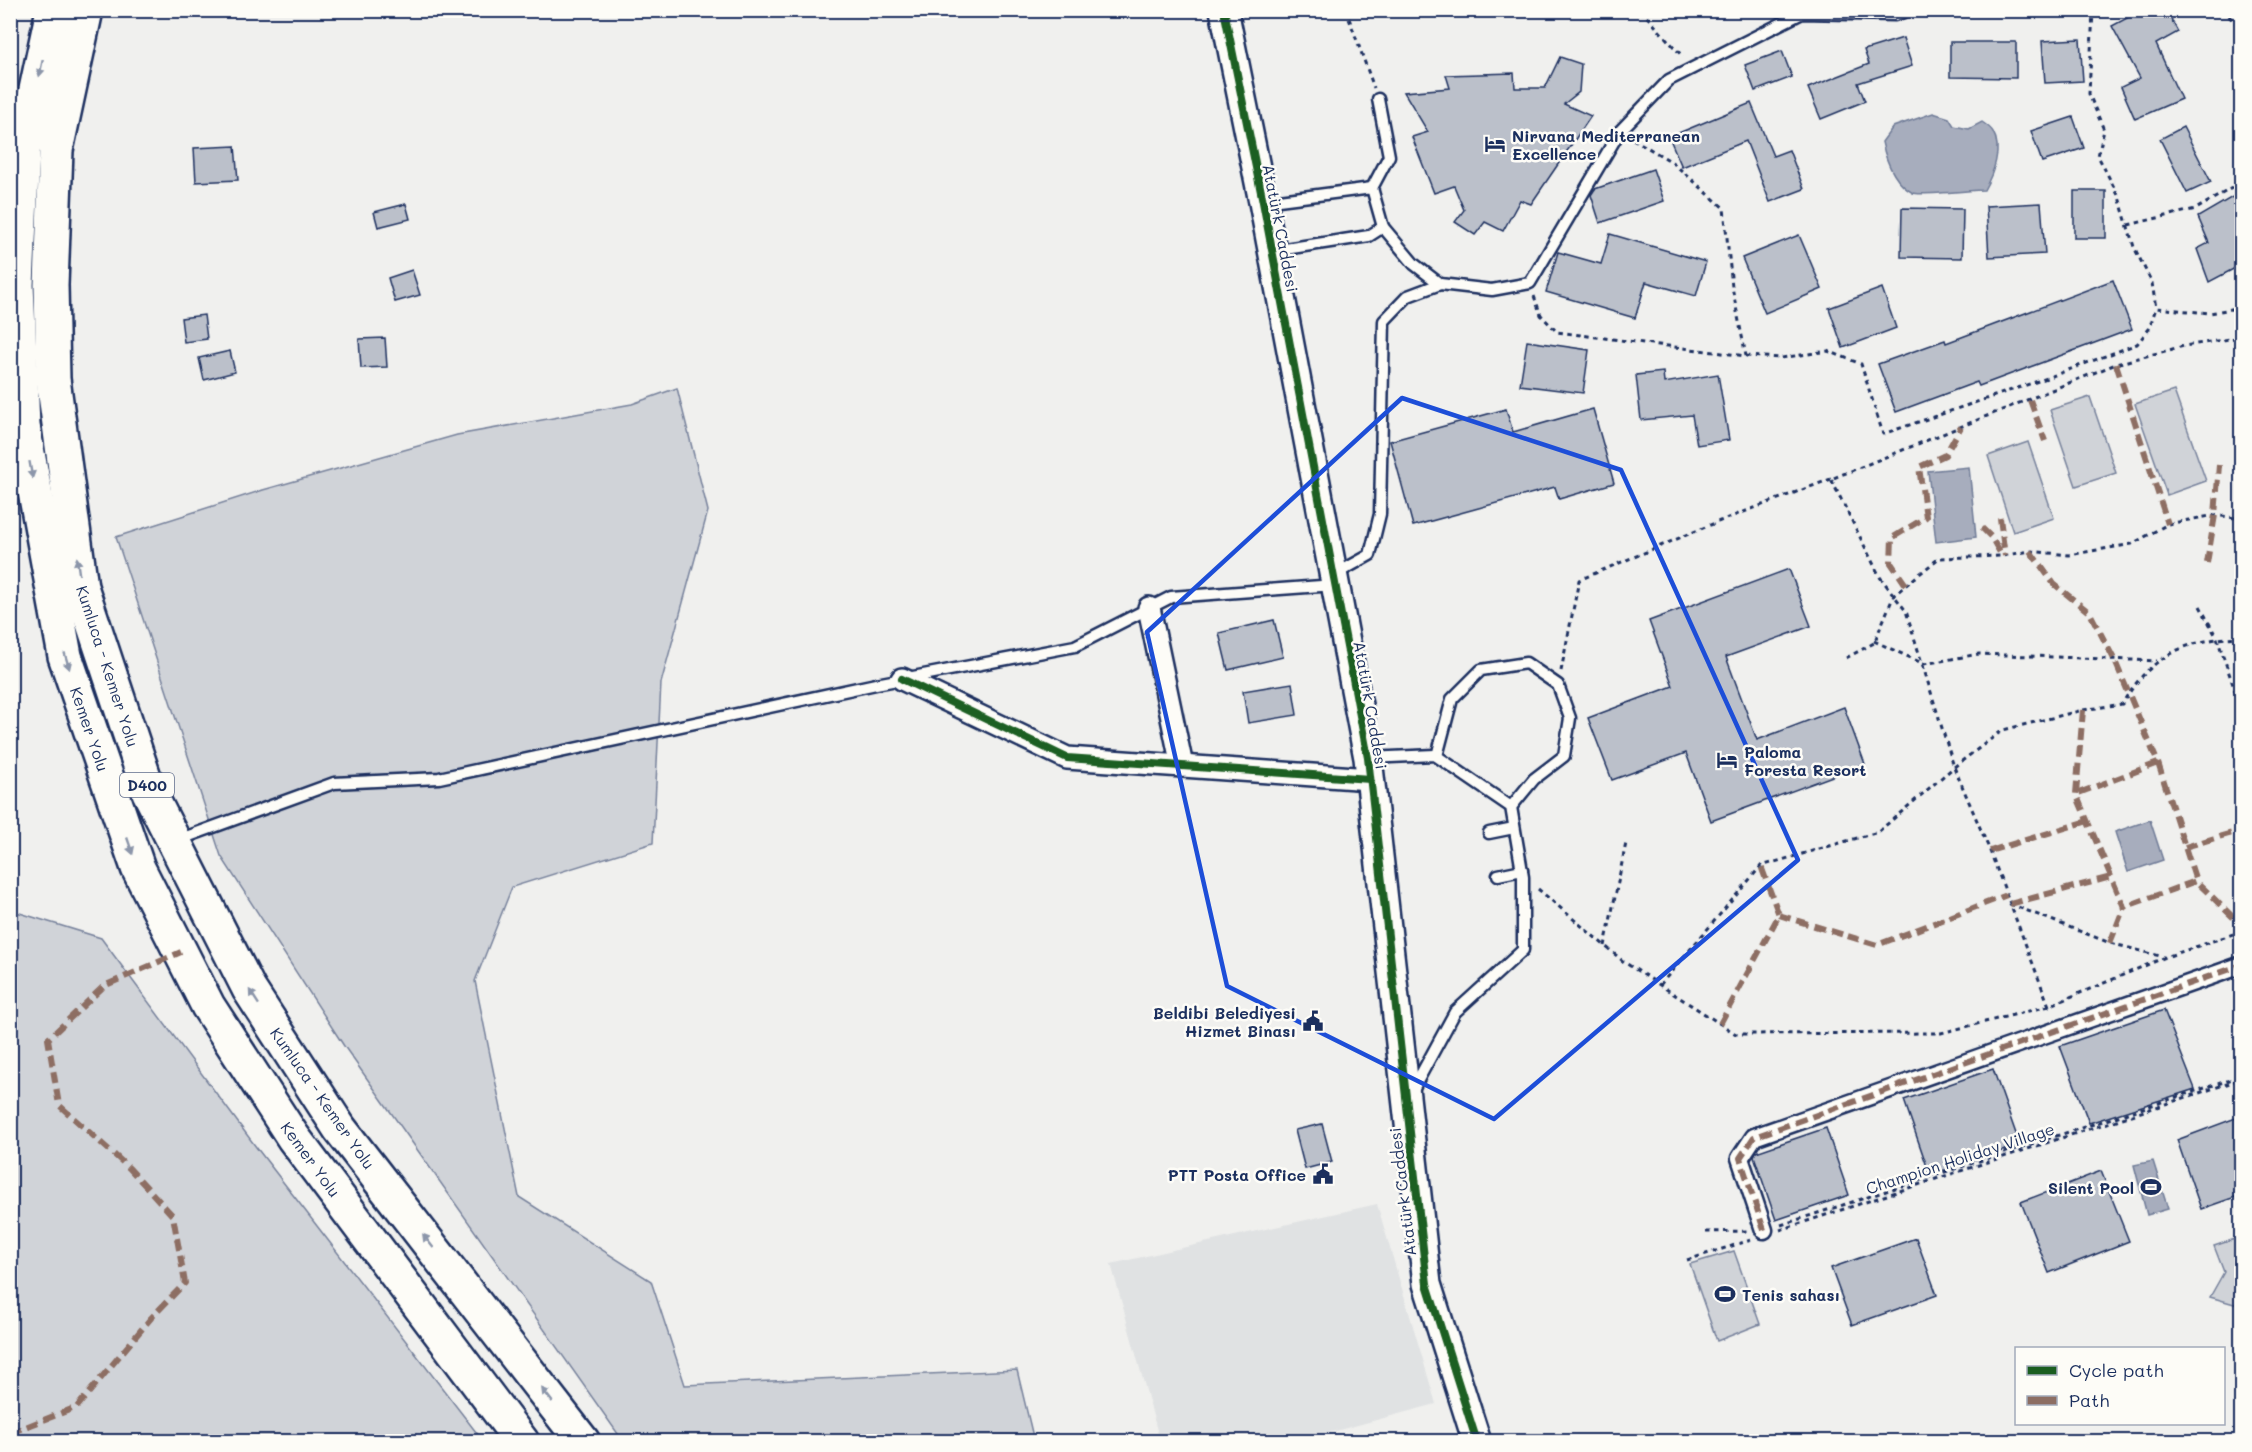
<svg xmlns="http://www.w3.org/2000/svg" width="2252" height="1452" viewBox="0 0 2252 1452" font-family="Mali,sans-serif">
  <style>
    .built { fill: #e0e2e3 }
    .green { fill: #d0d3d8; stroke: #76819b; stroke-width: 1.5 }
    .water { fill: #a7adbd; stroke: #6f7b97; stroke-width: 1.5 }
    .building { fill: #bbc0ca; stroke: #1b2f5e; stroke-width: 1.5 }
    .lines { fill: none; stroke-linecap: round; stroke-linejoin: round }
    .service-casing { stroke: #1b2f5e; stroke-width: 15 }
    .pedestrian-casing { stroke: #1b2f5e; stroke-width: 21 }
    .minor-casing { stroke: #1b2f5e; stroke-width: 26 }
    .tertiary-casing { stroke: #1b2f5e; stroke-width: 32 }
    .trunk-casing { stroke: #1b2f5e; stroke-width: 38 }
    .path { stroke: #1b2f5e; stroke-width: 3; stroke-dasharray: 4.5 4.5; stroke-linecap: butt }
    .service { stroke: #fdfcf7; stroke-width: 10 }
    .pedestrian { stroke: #fdfcf7; stroke-width: 16 }
    .minor { stroke: #fdfcf7; stroke-width: 21 }
    .tertiary { stroke: #fdfcf7; stroke-width: 27 }
    .trunk { stroke: #fdfcf7; stroke-width: 33 }
    .quiet { stroke: #8d6e63; stroke-width: 6; stroke-dasharray: 12 6; stroke-linecap: butt }
    .cycleway-casing { stroke: #fdfcf7; stroke-width: 11 }
    .cycleway { stroke: #1b5e20; stroke-width: 8 }
    .oneway { fill: #8c96aa }
    .marked { fill: none; stroke: #1d4ed8; stroke-width: 4.5; stroke-linejoin: round }
    .labels { text-anchor: middle; dominant-baseline: central; stroke-width: 5; stroke-linejoin: round; paint-order: stroke }
    .shield { fill: #fdfcf7; stroke: #5f6c8c; stroke-width: 1.5 }
    .shield-label { font-size: 15px; font-weight: bold; fill: #1b2f5e }
    .poi-label { font-size: 16px; font-weight: bold; fill: #1b2f5e; stroke: #fdfcf7; text-anchor: start }
    .street-label { font-size: 16px; fill: #1b2f5e; stroke: #fdfcf7 }
  </style>
  <rect width="100%" height="100%" fill="#f0f0ee"/>
  <filter id="ink" filterUnits="userSpaceOnUse"><feTurbulence type="fractalNoise" baseFrequency=".0167" numOctaves="2"/><feDisplacementMap in="SourceGraphic" scale="12" xChannelSelector="R" yChannelSelector="G"/><feConvolveMatrix kernelMatrix="1 2 1 2 8 2 1 2 1" color-interpolation-filters="sRGB"/></filter>
  <g filter="url(#ink)">
    <!-- built -->
    <path class="built" d="M1377,1204L1436,1404L1298,1441H1160L1111,1264Z"/>
    <!-- green -->
    <g class="green">
      <path d="M677,388L708,511L661,683L653,843L512,887L475,981L519,1197L651,1281L685,1385L1017,1370L1034,1441H623L344,1046L221,856L116,537L263,490L457,435L632,404Z"/>
      <path d="M2174,391L2206,481L2167,495L2135,404Z"/>
      <path d="M2090,397L2116,473L2076,486L2050,410Z"/>
      <path d="M2028,442L2054,518L2013,532L1988,456Z"/>
      <path d="M10,910L101,938L256,1147L483,1441H11Z"/>
      <path d="M2241,1237H2242L2241,1306L2210,1297L2224,1272L2214,1246Z"/>
      <path d="M1734,1251L1760,1324L1717,1341L1690,1264Z"/>
    </g>
    <!-- water -->
    <g class="water">
      <path d="M1933,113L1949,118L1954,126L1969,129L1982,122C1985,124 1991,128 1993,132C2003,149 1993,174 1984,190C1972,190 1921,196 1913,193C1894,183 1886,161 1882,142L1893,127Z"/>
      <path d="M1969,467L1976,537L1936,542L1928,471Z"/>
      <path d="M2150,820L2163,860L2128,872L2115,832Z"/>
      <path d="M2153,1161L2168,1209L2147,1215L2134,1165Z"/>
    </g>
    <!-- building -->
    <g class="building">
      <path d="M2142,10H2166L2178,32L2156,44L2181,99L2135,119L2121,87L2140,78L2112,26Z"/>
      <path d="M1903,38L1912,66L1858,83L1865,101L1821,119L1808,88L1869,64L1864,50Z"/>
      <path d="M2080,39L2083,81L2045,83L2042,41Z"/>
      <path d="M1950,42H2016V78L1950,77Z"/>
      <path d="M1782,51L1792,77L1755,91L1745,65Z"/>
      <path d="M1560,57L1581,64L1579,92L1564,104L1591,116L1531,204L1520,200L1503,231L1485,222L1475,235L1455,222L1464,210L1454,186L1434,193L1412,137L1428,132L1404,92L1450,88L1446,75L1514,73L1515,88H1545Z"/>
      <path d="M1751,103L1773,156L1789,150L1804,189L1770,202L1746,141L1682,167L1669,137Z"/>
      <path d="M2073,117L2084,148L2042,162L2031,131Z"/>
      <path d="M2183,127L2211,182L2187,193L2160,139Z"/>
      <path d="M235,146L238,180L196,182L194,148Z"/>
      <path d="M1653,169L1664,201L1600,223L1591,195L1595,189Z"/>
      <rect x="2074" y="191" width="32" height="47"/>
      <path d="M2241,192V265L2209,282L2197,249L2209,243L2198,217Z"/>
      <path d="M2041,203L2045,254L1989,257L1986,206Z"/>
      <path d="M406,204L410,219L378,227L374,212Z"/>
      <path d="M1902,208L1963,209L1962,258L1901,257Z"/>
      <path d="M1610,234L1706,262L1696,296L1646,282L1635,318L1546,292L1558,252L1601,264Z"/>
      <path d="M1799,235L1822,289L1765,313L1742,258Z"/>
      <path d="M412,270L420,295L395,302L388,278Z"/>
      <path d="M2113,280L2132,329L1979,386L1977,382L1896,412L1878,364L1945,340L1946,343Z"/>
      <path d="M1882,288L1896,328L1843,348L1829,308Z"/>
      <path d="M204,315L207,339L184,342L181,318Z"/>
      <path d="M385,338L387,367L361,368L359,339Z"/>
      <path d="M1527,341L1589,350L1583,393L1520,385Z"/>
      <path d="M230,351L235,372L204,380L199,358Z"/>
      <path d="M1663,372L1664,383L1718,374L1729,440L1697,445L1692,415L1641,420L1636,375Z"/>
      <path d="M1506,409L1513,432L1593,409L1614,483L1559,499L1555,487L1413,526L1390,441Z"/>
      <path d="M1789,569L1811,626L1726,657L1757,740L1844,707L1865,764L1711,821L1686,753L1612,780L1588,718L1673,686L1649,621Z"/>
      <path d="M1274,620L1283,657L1228,670L1219,633Z"/>
      <path d="M1292,683L1297,715L1248,723L1243,691Z"/>
      <path d="M2164,1010L2195,1089L2089,1123L2060,1046Z"/>
      <path d="M1993,1069L2020,1145L1930,1175L1904,1100Z"/>
      <path d="M2241,1116V1195L2201,1209L2177,1140Z"/>
      <path d="M1322,1124L1332,1162L1305,1169L1295,1130Z"/>
      <path d="M1826,1128L1849,1195L1776,1220L1754,1156L1756,1152Z"/>
      <path d="M2101,1171L2129,1241L2049,1273L2021,1202Z"/>
      <path d="M1916,1238L1937,1295L1852,1325L1831,1268Z"/>
    </g>
    <g class="lines">
      <!-- service casing -->
      <g class="service-casing">
        <g id="service">
          <path d="M1372,188L1389,156L1378,99"/>
          <path d="M1263,202L1372,188L1383,227L1369,236L1272,251"/>
          <path d="M1383,227L1414,264L1440,284L1492,290L1530,283L1620,131L1669,80L1802,13L1895,15L1910,10"/>
          <path d="M1334,575L1370,555L1380,514L1384,321L1408,296L1440,284"/>
          <path d="M1437,756L1452,699L1481,670L1526,663L1558,685L1570,718L1564,756L1534,779L1511,807"/>
          <path d="M1368,758L1435,755L1511,807L1523,877V950L1455,1012L1412,1091"/>
          <path d="M1489,833L1514,828"/>
          <path d="M178,840L334,783L439,778L876,684L1075,646L1171,597L1335,585"/>
          <path d="M1498,875L1522,870"/>
        </g>
      </g>
      <!-- pedestrian casing -->
      <g class="pedestrian-casing">
        <path id="pedestrian" d="M1764,1230L1740,1158L1754,1137L2242,965"/>
      </g>
      <!-- minor casing -->
      <g class="minor-casing">
        <g id="minor">
          <path d="M1149,608L1182,766"/>
          <path d="M902,679L1067,758L1370,779"/>
        </g>
      </g>
      <!-- tertiary casing -->
      <g class="tertiary-casing">
        <path id="tertiary" d="M1224,10L1263,202L1368,758L1427,1284L1477,1442"/>
      </g>
      <!-- trunk casing -->
      <g class="trunk-casing">
        <g id="trunk">
          <path d="M53,10L23,151L17,285L23,426L65,656L138,868L208,1006L293,1137L522,1442"/>
          <path d="M86,10L56,150L51,285L53,379L81,587L149,792L249,989L340,1129L583,1442"/>
        </g>
      </g>
      <!-- path -->
      <g class="path">
        <path d="M1346,10L1374,88"/>
        <path d="M1641,10L1683,57"/>
        <path d="M2093,10L2089,94L2104,130L2098,156L2119,197L2134,247L2152,283L2156,308"/>
        <path d="M2222,10L2235,22L2242,33"/>
        <path d="M1633,139L1672,162L1724,208L1732,287L1746,356"/>
        <path d="M2128,225L2196,209L2242,182"/>
        <path d="M1534,296L1541,315L1557,332L1746,356L1781,358L1828,351L1861,364L1883,434L2047,378L2137,344L2149,329L2156,308L2210,313L2242,307"/>
        <path d="M2200,606L2217,638L2242,711"/>
        <path d="M1874,641L1924,664L1979,654L2157,661"/>
        <path d="M1846,658L1874,643L1894,595L1939,558L2002,556L2030,551L2069,555L2132,544L2168,524L2215,515L2242,519"/>
        <path d="M1561,671L1579,580L1720,521L1831,479"/>
        <path d="M1538,889L1624,962L1736,1034L1941,1033L2049,1006L2166,957L2242,931"/>
        <path d="M2010,904L2110,943L2164,957"/>
        <path d="M1605,946L1626,843"/>
        <path d="M1660,985L1761,866L1878,832L1954,767L2003,730L2083,710L2122,704C2151,655 2186,639 2242,637"/>
        <path d="M2049,1006L1990,851L1954,767L1906,611L1880,577L1831,479L2116,364L2184,346L2242,337"/>
        <path d="M1781,1225L2242,1076"/>
        <path d="M1780,1230L2242,1079"/>
        <path d="M1706,1232L1748,1231"/>
        <path d="M1687,1260L1751,1240"/>
      </g>
      <!-- service -->
      <use href="#service" class="service"/>
      <!-- pedestrian -->
      <use href="#pedestrian" class="pedestrian"/>
      <!-- minor -->
      <use href="#minor" class="minor"/>
      <!-- tertiary -->
      <use href="#tertiary" class="tertiary"/>
      <!-- trunk -->
      <use href="#trunk" class="trunk"/>
      <!-- quiet -->
      <g class="quiet">
        <path d="M2116,364L2168,524"/>
        <path d="M2030,400L2045,441"/>
        <path d="M2000,518L2005,556"/>
        <path d="M1982,528L1991,537L2002,556"/>
        <path d="M2030,551L2054,584L2090,613L2115,661L2158,763L2076,794"/>
        <path d="M2207,563L2215,515L2219,465"/>
        <path d="M1906,585L1891,563L1892,538L1926,517L1919,467L1945,455L1961,427"/>
        <path d="M2083,710L2076,794L2124,907L2196,881L2242,926"/>
        <path d="M2158,763L2196,881"/>
        <path d="M2185,847L2242,830"/>
        <path d="M1990,851L2088,821"/>
        <path d="M2010,904L2111,877"/>
        <path d="M1779,915L1877,945L2007,895"/>
        <path d="M2110,943L2124,907"/>
        <path d="M1720,1024L1779,915L1761,866"/>
        <path d="M1764,1230L1740,1158L1754,1137L2242,965"/>
        <path d="M10,1433L77,1407L151,1318L185,1283L173,1216L129,1168L59,1105L48,1039L104,986L181,952"/>
      </g>
      <!-- cycleway casing -->
      <g class="cycleway-casing">
        <g id="cycleway">
          <path d="M1224,10L1263,202L1368,758L1427,1284L1477,1442"/>
          <path d="M902,679L1067,758L1370,779"/>
        </g>
      </g>
      <!-- cycleway -->
      <use href="#cycleway" class="cycleway"/>
    </g>
    <!-- one-way arrows -->
    <defs><path id="oneway-solid" d="M-6-.8H1V-3.2L6.5 0L1 3.2V.8H-6Z" transform="scale(1.5)"/></defs>
    <g class="oneway">
      <use href="#oneway-solid" transform="translate(41 68) rotate(102)"/>
      <use href="#oneway-solid" transform="translate(31 470) rotate(80)"/>
      <use href="#oneway-solid" transform="translate(78 566) rotate(-98)"/>
      <use href="#oneway-solid" transform="translate(67 661) rotate(73)"/>
      <use href="#oneway-solid" transform="translate(130 846) rotate(71)"/>
      <use href="#oneway-solid" transform="translate(254 997) rotate(-123)"/>
      <use href="#oneway-solid" transform="translate(428 1241) rotate(-128)"/>
      <use href="#oneway-solid" transform="translate(547 1395) rotate(-128)"/>
    </g>
  </g>
  <!-- marked area -->
  <path class="marked" d="M1402,398L1621,470L1798,860L1494,1119L1227,986L1147,632Z"/>
  <!-- icons -->
  <defs>
    <g id="hotel-bare" transform="scale(1.62)"><path d="M-6-4.5h1.5V1H6V5H4.5V3h-9V5H-6ZM-4 0a1.8 1.8 0 1 1 3.6 0ZM.5 0V-2.5h3Q6-2.5 6 0Z" fill="#1b2f5e" stroke="#fdfcf7" stroke-width="2.5" paint-order="stroke"/></g>
    <g id="civic-bare" transform="scale(1.62)"><path d="M-.6-6.5H3V-4.5H.6V-3L4-1V1h2V6H-6V1h2V-1L-.6-3ZM-1.2 2.5V6h2.4V2.5Z" fill="#1b2f5e" stroke="#fdfcf7" stroke-width="2.5" paint-order="stroke"/></g>
    <g id="stadium-bare" transform="scale(1.62)"><path d="M0-5a6.5 5 0 1 0 0 10a6.5 5 0 1 0 0-10ZM-3.5-1.8h7v3.6h-7Z" fill="#1b2f5e" stroke="#fdfcf7" stroke-width="2.5" paint-order="stroke"/></g>
  </defs>
  <g fill-rule="evenodd">
    <use href="#hotel-bare" x="1495" y="144"/>
    <use href="#hotel-bare" x="1727" y="760"/>
    <use href="#civic-bare" x="1313" y="1021"/>
    <use href="#civic-bare" x="1323" y="1174"/>
    <use href="#stadium-bare" x="2151" y="1187"/>
    <use href="#stadium-bare" x="1725" y="1294"/>
  </g>
  <g class="labels">
    <!-- shield labels -->
    <rect class="shield" x="120" y="773" width="54" height="24" rx="4.5"/>
    <g class="shield-label">
      <text x="147" y="785">D400</text>
    </g>
    <!-- poi labels -->
    <g class="poi-label">
      <text x="1512" y="135">Nirvana Mediterranean<tspan x="1512" dy="18">Excellence</tspan></text>
      <text x="1744" y="751">Paloma<tspan x="1744" dy="18">Foresta Resort</tspan></text>
      <text x="1296" y="1012" text-anchor="end">Beldibi Belediyesi<tspan x="1296" dy="18">Hizmet Binası</tspan></text>
      <text x="1306" y="1174" text-anchor="end">PTT Posta Office</text>
      <text x="2134" y="1187" text-anchor="end">Silent Pool</text>
      <text x="1742" y="1294">Tenis sahası</text>
    </g>
    <!-- street labels -->
    <g class="street-label">
      <text transform="translate(1281 228) rotate(79)">Atatürk Caddesi</text>
      <text transform="translate(108 666) rotate(72)">Kumluca - Kemer Yolu</text>
      <text transform="translate(1371 705) rotate(80)">Atatürk Caddesi</text>
      <text transform="translate(90 729) rotate(71)">Kemer Yolu</text>
      <text transform="translate(323 1098) rotate(55)">Kumluca - Kemer Yolu</text>
      <text transform="translate(1960 1158) rotate(-18)">Champion Holiday Village</text>
      <text transform="translate(311 1159) rotate(54)">Kemer Yolu</text>
      <text transform="translate(1402 1192) rotate(-97)">Atatürk Caddesi</text>
    </g>
  </g>
  <!-- margin -->
  <rect width="2252" height="1452" fill="none" stroke="#fdfcf7" stroke-width="36"/>
  <rect x="18" y="18" width="2216" height="1416" fill="none" stroke="#1b2f5e" stroke-width="2" filter="url(#ink)"/>
  <!-- legend -->
  <rect x="2015" y="1347" width="210" height="78" fill="#fdfcf7" stroke="#a3aaba" stroke-width="1.5"/>
  <rect x="2027" y="1366" width="30" height="9" fill="#1b5e20" stroke="#a3aaba" stroke-width="1.5"/>
  <text x="2069" y="1377" font-size="18" fill="#1b2f5e">Cycle path</text>
  <rect x="2027" y="1396" width="30" height="9" fill="#8d6e63" stroke="#a3aaba" stroke-width="1.5"/>
  <text x="2069" y="1407" font-size="18" fill="#1b2f5e">Path</text>
</svg>
